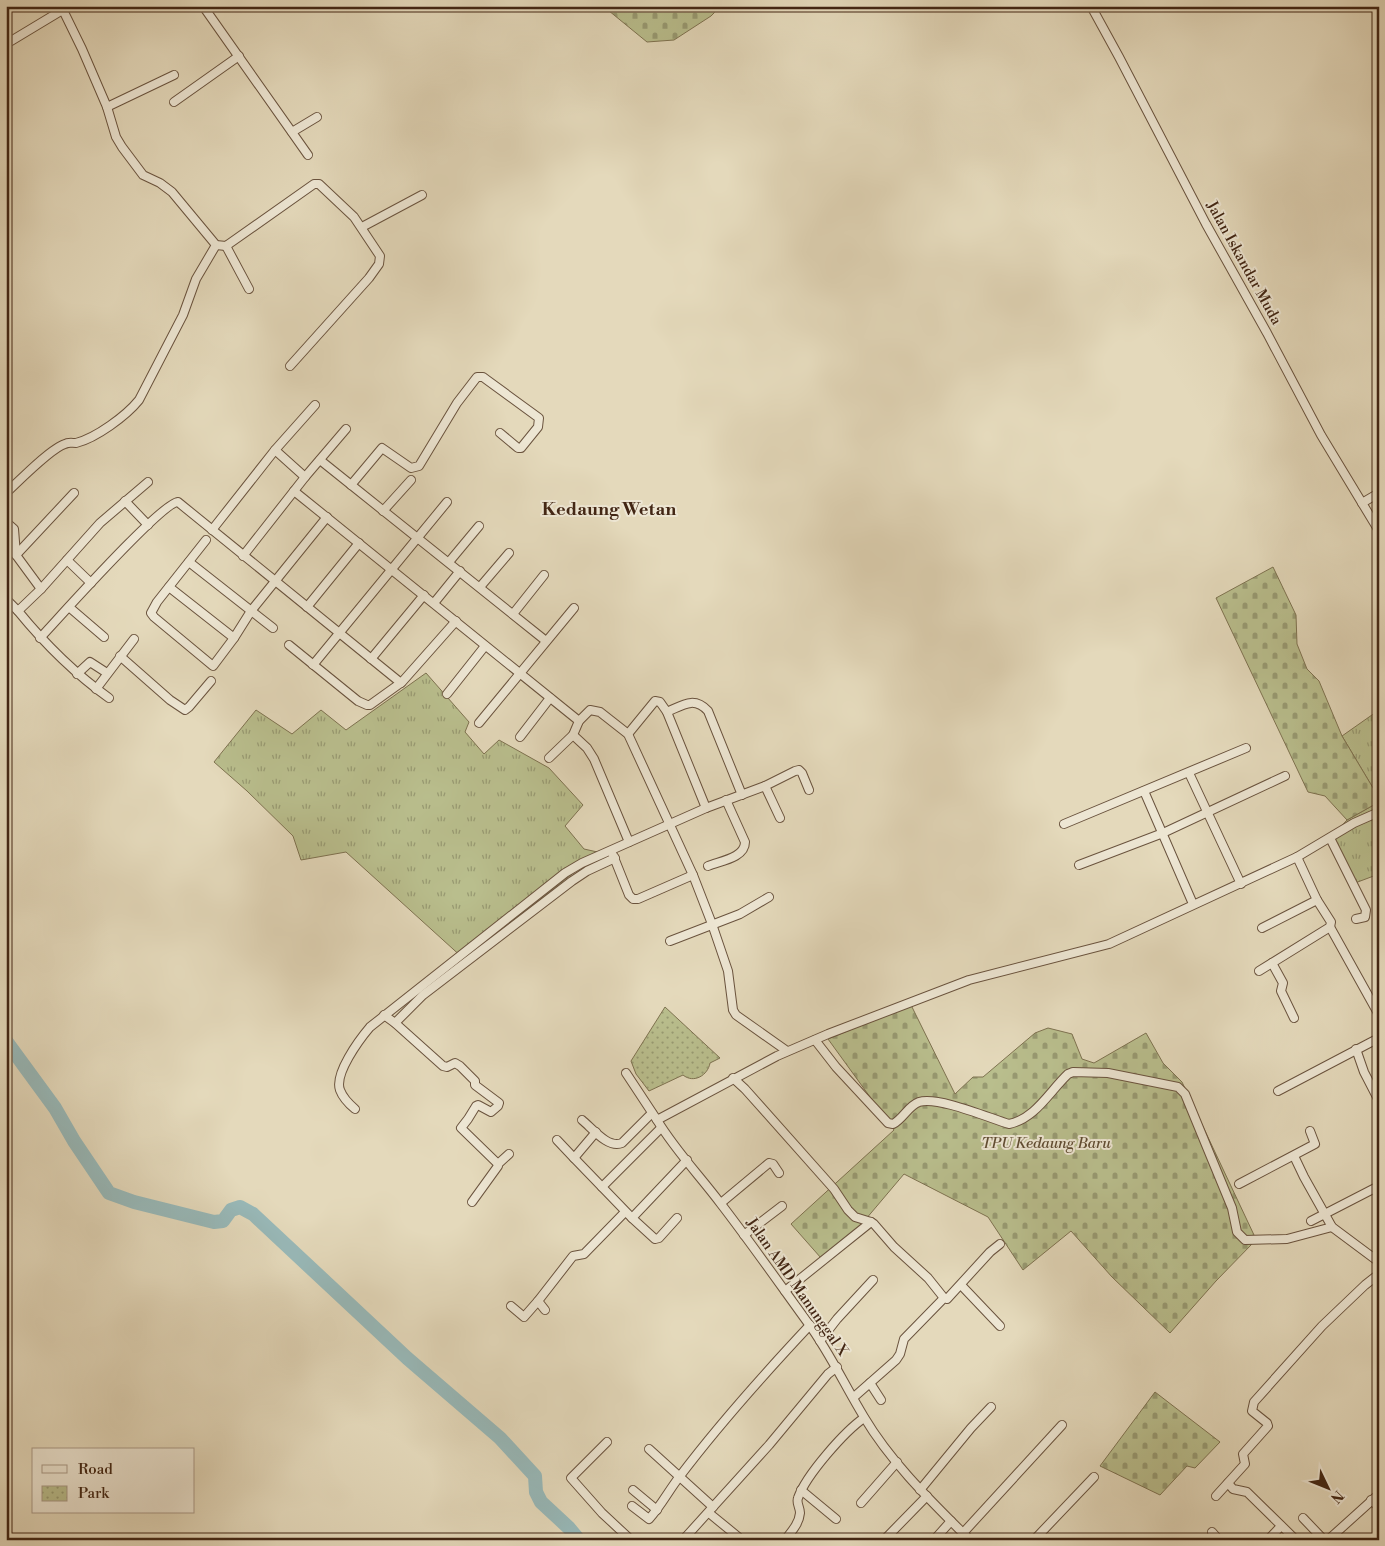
<svg xmlns="http://www.w3.org/2000/svg" width="1385" height="1546" viewBox="0 0 1385 1546" font-family="'Libre Bodoni',serif">
  <style>
    .grass { fill: url(#grass-tufts); stroke: #7e7250 }
    .cemetery { fill: url(#cemetery-stones); stroke: #7e7250 }
    .park { fill: url(#park-dots); stroke: #7e7250 }
    .lines { fill: none; stroke-linecap: round; stroke-linejoin: round }
    .river { stroke: #98b9b9; stroke-width: 14 }
    .minor-casing { stroke: #6a533e; stroke-width: 10 }
    .minor { stroke: #ede6d3; stroke-width: 8 }
    .labels { text-anchor: middle; dominant-baseline: central; stroke-width: 4; stroke-linejoin: round; paint-order: stroke }
    .street-label { font-size: 15px; fill: #422614; stroke: #ede6d3 }
    .park-label { font-size: 15px; font-style: italic; fill: #604c32; stroke: #ede6d3 }
    .quarter-label { font-size: 18px; font-weight: bold; fill: #422614; stroke: #ede6d3 }
  </style>
  <defs>
    <pattern id="grass-tufts" width="24" height="20" patternUnits="userSpaceOnUse" patternTransform="scale(1.25)"><rect width="24" height="20" fill="#b9be8d"/><path d="M3 7l-1-3M5 7V3M7 7l1-3M15 17l-1-3M17 17v-4M19 17l1-3" fill="none" stroke="#989a72"/></pattern>
    <pattern id="cemetery-stones" width="16" height="16" patternUnits="userSpaceOnUse" patternTransform="scale(1.25)"><rect width="16" height="16" fill="#b9be8d"/><path d="M2 7V4a2 2 0 0 1 4 0v3zM10 15v-3a2 2 0 0 1 4 0v3z" fill="#989a72"/></pattern>
    <pattern id="park-dots" width="8" height="8" patternUnits="userSpaceOnUse" patternTransform="scale(1.25)"><rect width="8" height="8" fill="#b9be8d"/><path d="M2 2h.1M6 6h.1" fill="none" stroke="#989a72" stroke-width="1.8" stroke-linecap="round"/></pattern>
  </defs>
  <rect width="100%" height="100%" fill="#e4d9bb"/>
  <filter id="stains"><feTurbulence type="fractalNoise" baseFrequency=".004" numOctaves="4"/><feColorMatrix values="0 0 0 0 .2 0 0 0 0 .09 0 0 0 0 .02 0 0 0 .5 -.17"/></filter>
  <radialGradient id="worn" r=".72"><stop offset=".6" stop-color="#630" stop-opacity="0"/><stop offset="1" stop-color="#630" stop-opacity=".3"/></radialGradient>
  <!-- grass -->
  <g class="grass">
    <path d="M426,673L469,722L465,732L484,754L499,740L549,768L583,805L565,826L584,849L611,855L577,870L507,926L464,959L346,852L301,860L293,836L247,791L214,762L256,710L292,734L321,710L346,730Z"/>
    <path d="M1379,710V798L1342,736Z"/>
    <path d="M1379,802V874L1355,883L1333,835L1347,820Z"/>
  </g>
  <!-- cemetery -->
  <g class="cemetery">
    <path d="M603,6H721L711,16L674,40L647,42Z"/>
    <path d="M1273,567L1296,615L1297,644L1307,669L1319,681L1342,736L1379,798V802L1347,820L1325,796L1308,792L1216,598Z"/>
    <path d="M911,1005L955,1094L973,1077H983L1035,1033L1048,1028L1072,1034L1082,1059L1094,1063L1146,1033L1163,1063L1182,1082L1254,1235L1251,1245L1216,1281L1170,1333L1112,1277L1071,1231L1023,1270L988,1217L904,1174L860,1226L821,1258L791,1224L894,1130L828,1039Z"/>
    <path d="M1155,1392L1220,1442L1195,1468L1187,1466L1160,1495L1100,1466Z"/>
  </g>
  <!-- park -->
  <path class="park" d="M665,1007L720,1058L710,1063C708,1075 694,1084 683,1075L649,1091L636,1074L631,1061Z"/>
  <g class="lines">
    <!-- river -->
    <path class="river" d="M6,1041L55,1108L74,1141L109,1193L134,1202L214,1222L223,1221L231,1210L240,1207L253,1214L407,1358L500,1438L535,1476L536,1492L541,1502L569,1528L579,1540"/>
    <!-- minor casing -->
    <g class="minor-casing">
      <g id="minor">
        <path d="M61,6L82,49L107,107L116,137L122,147L143,175L160,183L172,192L216,245L226,246L314,184H319L354,217L380,256L379,264L369,278L290,366"/>
        <path d="M203,6L308,155"/>
        <path d="M1091,6L1119,57L1206,224L1267,333L1321,435L1379,531"/>
        <path d="M6,44L69,6"/>
        <path d="M174,102L239,56"/>
        <path d="M107,107L174,75"/>
        <path d="M292,132L317,117"/>
        <path d="M362,227L422,195"/>
        <path d="M226,246L249,289"/>
        <path d="M275,450L305,477"/>
        <path d="M320,460L546,641"/>
        <path d="M351,485L382,448L411,468L419,466L457,403L477,377H483L487,380L539,418L538,427L521,448H518L500,433"/>
        <path d="M294,491L579,721"/>
        <path d="M6,493C18,482 51,448 65,444C68,442 72,443 76,443C96,438 126,416 139,400L183,315L196,279L216,245"/>
        <path d="M125,501L148,525"/>
        <path d="M1362,503L1379,493"/>
        <path d="M383,511L411,480"/>
        <path d="M6,522L14,529L16,555L41,589"/>
        <path d="M212,530L275,450L315,405"/>
        <path d="M206,540L157,602L151,613L154,617L213,666L234,638L251,611L327,517"/>
        <path d="M16,555L74,493"/>
        <path d="M243,556L305,477L346,429"/>
        <path d="M67,560L91,583"/>
        <path d="M189,562L273,628"/>
        <path d="M449,562L479,526"/>
        <path d="M169,587L234,638"/>
        <path d="M480,587L509,553"/>
        <path d="M6,599L18,611"/>
        <path d="M434,603L460,571"/>
        <path d="M69,607L104,637"/>
        <path d="M307,607L359,543"/>
        <path d="M513,614L544,575"/>
        <path d="M40,638C58,619 161,503 178,502L401,683"/>
        <path d="M289,645L358,701L367,705H370L402,682L456,621"/>
        <path d="M120,656L170,700L185,710L189,707L211,681"/>
        <path d="M371,659L424,595"/>
        <path d="M313,665L447,502"/>
        <path d="M77,674L90,662L107,673"/>
        <path d="M96,689L134,639"/>
        <path d="M447,694L485,646"/>
        <path d="M109,698C74,673 45,644 18,611L41,589L100,523L148,482"/>
        <path d="M667,712C683,705 694,696 708,711L742,795"/>
        <path d="M479,723L574,608"/>
        <path d="M628,734L655,701L660,702L667,712L706,808"/>
        <path d="M573,735L587,748L594,759L629,842"/>
        <path d="M520,737L550,698"/>
        <path d="M549,758L573,735L579,721L590,710L600,712L628,734L693,875L712,924L728,971L733,1010L736,1015L787,1051"/>
        <path d="M1189,773L1241,884"/>
        <path d="M765,786L780,818"/>
        <path d="M1144,791L1193,904"/>
        <path d="M1064,824L1246,748"/>
        <path d="M1330,838L1366,910L1365,917L1356,919"/>
        <path d="M613,855L629,895L633,899H638L693,875"/>
        <path d="M1079,865L1163,833L1285,776"/>
        <path d="M708,866C720,861 745,858 745,842L726,800"/>
        <path d="M1330,927L1379,1015"/>
        <path d="M1262,928L1317,900"/>
        <path d="M670,941L740,914L769,897"/>
        <path d="M1272,963L1283,983L1281,991L1294,1018"/>
        <path d="M1259,971L1330,927L1331,922L1317,900L1297,857"/>
        <path d="M384,1015L395,1023L443,1066L447,1067L455,1063L460,1066L475,1081V1085L499,1103L498,1106L491,1112L478,1105L476,1106L468,1119L461,1128L498,1164"/>
        <path d="M395,1023L423,995L572,881L587,871L615,858"/>
        <path d="M815,1040L836,1067L888,1123L893,1124C903,1119 908,1106 919,1102C938,1096 989,1118 1009,1124C1035,1119 1049,1092 1068,1074L1073,1072L1108,1073L1178,1087L1185,1094L1232,1208L1237,1232L1245,1240L1287,1239L1332,1227"/>
        <path d="M1356,1049L1364,1072L1379,1101"/>
        <path d="M626,1073L657,1120L777,1056L828,1034L969,980L1109,944L1297,857L1354,823L1379,812"/>
        <path d="M733,1078L745,1089L834,1189L848,1210L855,1217L871,1222L874,1224L894,1247L928,1278L944,1298"/>
        <path d="M1278,1091L1379,1038"/>
        <path d="M355,1109C349,1104 343,1098 340,1090C334,1074 359,1040 370,1027L565,873L582,863L706,808L765,786L795,771L799,770L802,773L809,790"/>
        <path d="M582,1120C592,1128 608,1149 622,1143L652,1113"/>
        <path d="M657,1120C675,1150 700,1176 721,1204C751,1243 779,1283 808,1323C830,1353 845,1386 864,1417C892,1464 932,1502 970,1540"/>
        <path d="M557,1140L574,1158L596,1132"/>
        <path d="M1294,1156L1304,1177L1332,1227L1379,1262"/>
        <path d="M574,1158L632,1218L687,1160"/>
        <path d="M1239,1184L1315,1144L1310,1131"/>
        <path d="M602,1187L661,1128"/>
        <path d="M472,1202L498,1166V1164L509,1154"/>
        <path d="M721,1203L769,1163L773,1164L779,1173"/>
        <path d="M632,1218L655,1239L659,1238L677,1218"/>
        <path d="M1311,1221L1379,1186"/>
        <path d="M744,1235L782,1206"/>
        <path d="M961,1285L1000,1326"/>
        <path d="M785,1291L871,1222"/>
        <path d="M511,1306L524,1317L538,1301"/>
        <path d="M545,1310L538,1301L573,1256L584,1254L625,1212"/>
        <path d="M820,1341L837,1319L873,1280"/>
        <path d="M870,1383L881,1400"/>
        <path d="M854,1397L896,1360L900,1354L904,1339L944,1298L947,1299L990,1252L1000,1244"/>
        <path d="M607,1442L571,1478L602,1513L631,1540"/>
        <path d="M649,1449L713,1507"/>
        <path d="M1228,1483L1233,1489L1247,1492L1296,1540"/>
        <path d="M633,1490L657,1510"/>
        <path d="M801,1490L836,1519"/>
        <path d="M920,1490L971,1428L991,1407"/>
        <path d="M1216,1496L1245,1464L1243,1454L1268,1426L1267,1423L1252,1411L1254,1402L1322,1326L1365,1285L1379,1274"/>
        <path d="M1371,1500L1379,1507"/>
        <path d="M861,1503L897,1462"/>
        <path d="M632,1506L649,1519C661,1506 669,1490 680,1476C720,1423 765,1373 810,1325"/>
        <path d="M709,1513L742,1540"/>
        <path d="M1303,1518L1324,1540"/>
        <path d="M1212,1532L1219,1540"/>
        <path d="M963,1533L1062,1425"/>
        <path d="M683,1540L769,1445L828,1374L837,1367"/>
        <path d="M785,1540C791,1532 799,1524 800,1513C800,1507 796,1503 798,1498C806,1475 845,1431 864,1418"/>
        <path d="M884,1540L927,1496"/>
        <path d="M934,1540L951,1521"/>
        <path d="M1034,1540L1094,1477"/>
        <path d="M1268,1540L1281,1526"/>
        <path d="M1328,1540L1379,1494"/>
      </g>
    </g>
    <!-- minor -->
    <use href="#minor" class="minor"/>
  </g>
  <g class="labels">
    <!-- street labels -->
    <g class="street-label">
      <text transform="translate(1244 263) rotate(61)">Jalan Iskandar Muda</text>
      <text transform="translate(797 1287) rotate(55)">Jalan AMD Manunggal X</text>
    </g>
    <!-- park labels -->
    <g class="park-label">
      <text x="1046" y="1143">TPU Kedaung Baru</text>
    </g>
    <!-- quarter labels -->
    <g class="quarter-label">
      <text x="609" y="509">Kedaung Wetan</text>
    </g>
  </g>
  <!-- margin -->
  <rect width="1385" height="1546" fill="none" stroke="#e4d9bb" stroke-width="25"/>
  <rect x="8" y="8" width="1370" height="1531" fill="none" stroke="#422614" stroke-width="2.5"/>
  <rect x="12" y="12" width="1360" height="1521" fill="none" stroke="#422614"/>
  <!-- legend -->
  <rect x="32" y="1448" width="162" height="65" fill="#ede6d3" stroke="#a99987"/>
  <rect x="42" y="1465" width="25" height="8" fill="#ede6d3" stroke="#a99987"/>
  <text x="78" y="1474" font-size="15" fill="#422614">Road</text>
  <rect x="42" y="1486" width="25" height="15" fill="url(#park-dots)" stroke="#a99987"/>
  <text x="78" y="1498" font-size="15" fill="#422614">Park</text>
  <!-- north arrow -->
  <g transform="translate(1328 1488) rotate(133)" stroke="#ede6d3" stroke-width="4" paint-order="stroke">
  <path d="M0-4L9 19L0 12L-9 19Z" fill="#422614"/>
  <text y="-8" font-size="14" font-weight="bold" text-anchor="middle" fill="#422614">N</text>
  </g>
  <rect width="100%" height="100%" filter="url(#stains)"/>
  <rect width="100%" height="100%" fill="url(#worn)"/>
</svg>
